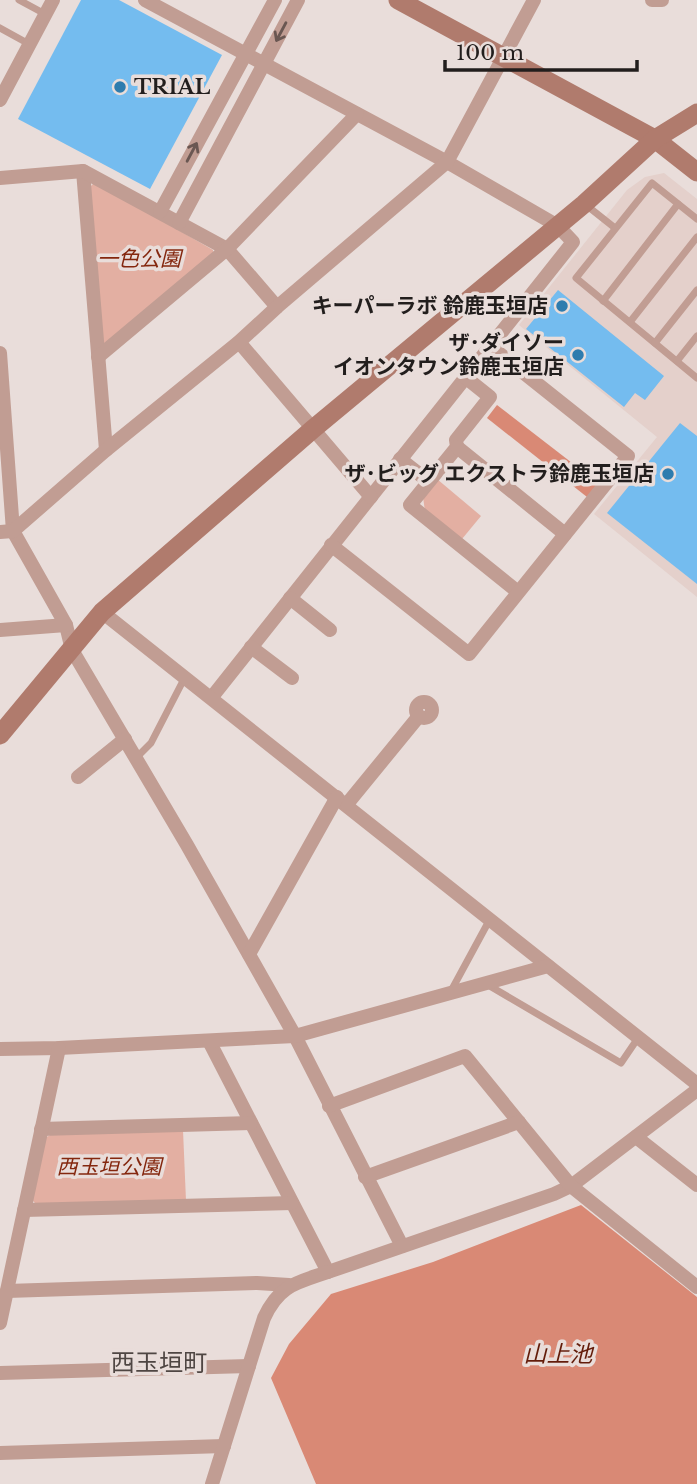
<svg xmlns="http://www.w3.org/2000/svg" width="697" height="1484" viewBox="0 0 697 1484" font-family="'Libre Baskerville','Noto Sans JP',serif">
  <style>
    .built { fill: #e4d0cb }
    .green { fill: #e3afa2 }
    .water { fill: #d98975 }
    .building { fill: #74bcef }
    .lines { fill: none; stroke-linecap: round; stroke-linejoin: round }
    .lane { stroke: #c19d93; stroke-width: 7 }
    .street { stroke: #c19d93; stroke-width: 14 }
    .secondary { stroke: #b07b6d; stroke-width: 19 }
    .oneway { stroke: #6a5752 }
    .poi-dot { fill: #2e7cae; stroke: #e9ddda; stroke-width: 2.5 }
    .labels { text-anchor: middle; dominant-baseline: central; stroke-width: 7; stroke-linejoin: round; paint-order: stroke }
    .poi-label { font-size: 21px; font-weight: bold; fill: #221e1d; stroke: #e9ddda; text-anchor: end }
    .park-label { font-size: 21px; font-style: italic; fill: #84270e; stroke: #e9ddda }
    .water-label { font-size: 23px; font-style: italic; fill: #631c0a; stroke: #e9ddda }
    .quarter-label { font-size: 24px; fill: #4f4643; stroke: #e9ddda }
  </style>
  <rect width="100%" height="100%" fill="#e9ddda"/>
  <!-- built -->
  <path class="built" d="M664,173L697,199V597L594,514L657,437L519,325L627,190L645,177Z"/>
  <!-- green -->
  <g class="green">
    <path d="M95,182L213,250V255L107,345L101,343L89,188Z"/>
    <path d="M437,479L481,516L462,539L425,511L423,497Z"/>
    <path d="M183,1130L186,1201L36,1204L31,1199L45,1138L52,1134Z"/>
  </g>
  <!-- water -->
  <g class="water">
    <path d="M497,405L598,483L587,497L487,418Z"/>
    <path d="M581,1205L697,1297V1484H316L271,1378L289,1344L331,1294L433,1262Z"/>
  </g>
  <!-- building -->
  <g class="building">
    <path d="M81,0H119L222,55L150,189L18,119Z"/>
    <path d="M558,290L664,376L645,400L635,393L624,407L526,329Z"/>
    <path d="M680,423L697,436V584L607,513Z"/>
  </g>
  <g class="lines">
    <!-- lane -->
    <g class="lane">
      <path d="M19,0L45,14"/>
      <path d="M0,28L29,44"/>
      <path d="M586,205L615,228"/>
      <path d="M697,219L652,183L576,278L697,378"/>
      <path d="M603,301L678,204"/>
      <path d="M630,322L697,237"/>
      <path d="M655,343L697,290"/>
      <path d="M677,361L697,336"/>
      <path d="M136,758L151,743L185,677"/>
      <path d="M488,985L621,1063L638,1038"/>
      <path d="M451,991L490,919"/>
    </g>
    <!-- street -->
    <g class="street">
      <path d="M145,0L447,162L558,226L573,242L212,697"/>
      <path d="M652,0H662"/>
      <path d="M0,100L53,0"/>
      <path d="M83,171L106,450"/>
      <path d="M0,178L83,171L227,249L277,307"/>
      <path d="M160,212L275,0"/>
      <path d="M179,223L298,0"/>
      <path d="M239,342L371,497"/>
      <path d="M0,353L13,531L66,625L72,650L187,845L295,1036L402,1246"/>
      <path d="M98,357L227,249L357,114"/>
      <path d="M465,377L490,397L456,440L457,447L410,505L518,592"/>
      <path d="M457,447L565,534"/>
      <path d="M400,459L428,481"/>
      <path d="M0,532L13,531L106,450L239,342L277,307L447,162L534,0"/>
      <path d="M331,545L469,654L628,456L490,346"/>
      <path d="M290,598L330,630"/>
      <path d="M102,612L697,1084"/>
      <path d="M0,630L66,625"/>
      <path d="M251,647L292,678"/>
      <circle cx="424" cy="710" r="8"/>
      <path d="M78,777L125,739"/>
      <path d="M347,804L419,716"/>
      <path d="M249,954L337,797"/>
      <path d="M209,1041L328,1272L554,1194L571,1186L697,1090"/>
      <path d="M0,1049L59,1048L295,1036L548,966"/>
      <path d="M329,1106L465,1056L571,1186L697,1287"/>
      <path d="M41,1129L251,1123"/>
      <path d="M636,1137L697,1185"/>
      <path d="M365,1177L519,1122"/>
      <path d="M24,1210L292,1203"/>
      <path d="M7,1291L257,1283L289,1285"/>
      <path d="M0,1323L59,1048"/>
      <path d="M0,1373L249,1366"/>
      <path d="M0,1453L224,1446"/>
      <path d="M212,1484L264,1318C279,1285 296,1283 328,1272"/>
    </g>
    <!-- secondary -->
    <g class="secondary">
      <path d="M398,0L655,139L697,172"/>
      <path d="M0,735L102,612L313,429L584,204L655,139L697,113"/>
    </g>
  </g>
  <!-- one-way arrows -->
  <defs><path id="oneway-shaft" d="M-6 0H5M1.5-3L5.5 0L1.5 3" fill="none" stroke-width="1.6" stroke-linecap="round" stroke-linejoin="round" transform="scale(1.75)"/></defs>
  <g class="oneway">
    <use href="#oneway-shaft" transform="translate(281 32) rotate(118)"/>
    <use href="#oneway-shaft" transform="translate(192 152) rotate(-62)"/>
  </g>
  <!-- markers -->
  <g class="poi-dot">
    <circle cx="120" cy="87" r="7"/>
    <circle cx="562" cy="306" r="7"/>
    <circle cx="578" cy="355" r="7"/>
    <circle cx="668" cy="474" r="7"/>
  </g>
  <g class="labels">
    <!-- poi labels -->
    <g class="poi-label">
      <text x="134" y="87" text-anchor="start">TRIAL</text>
      <text x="548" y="306">キーパーラボ 鈴鹿玉垣店</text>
      <text x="564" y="343">ザ･ダイソー<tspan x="564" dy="24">イオンタウン鈴鹿玉垣店</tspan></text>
      <text x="654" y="474">ザ･ビッグ エクストラ鈴鹿玉垣店</text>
    </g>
    <!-- park labels -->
    <g class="park-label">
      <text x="139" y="259">一色公園</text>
      <text x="109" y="1167">西玉垣公園</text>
    </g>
    <!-- water labels -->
    <g class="water-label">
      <text x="558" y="1354">山上池</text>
    </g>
    <!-- quarter labels -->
    <g class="quarter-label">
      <text x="159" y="1362">西玉垣町</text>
    </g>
  </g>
  <!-- scale -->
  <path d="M445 60v10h192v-10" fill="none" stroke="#221e1d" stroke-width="3.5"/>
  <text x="456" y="60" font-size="21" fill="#221e1d" stroke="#e9ddda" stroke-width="5" paint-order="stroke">100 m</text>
</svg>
